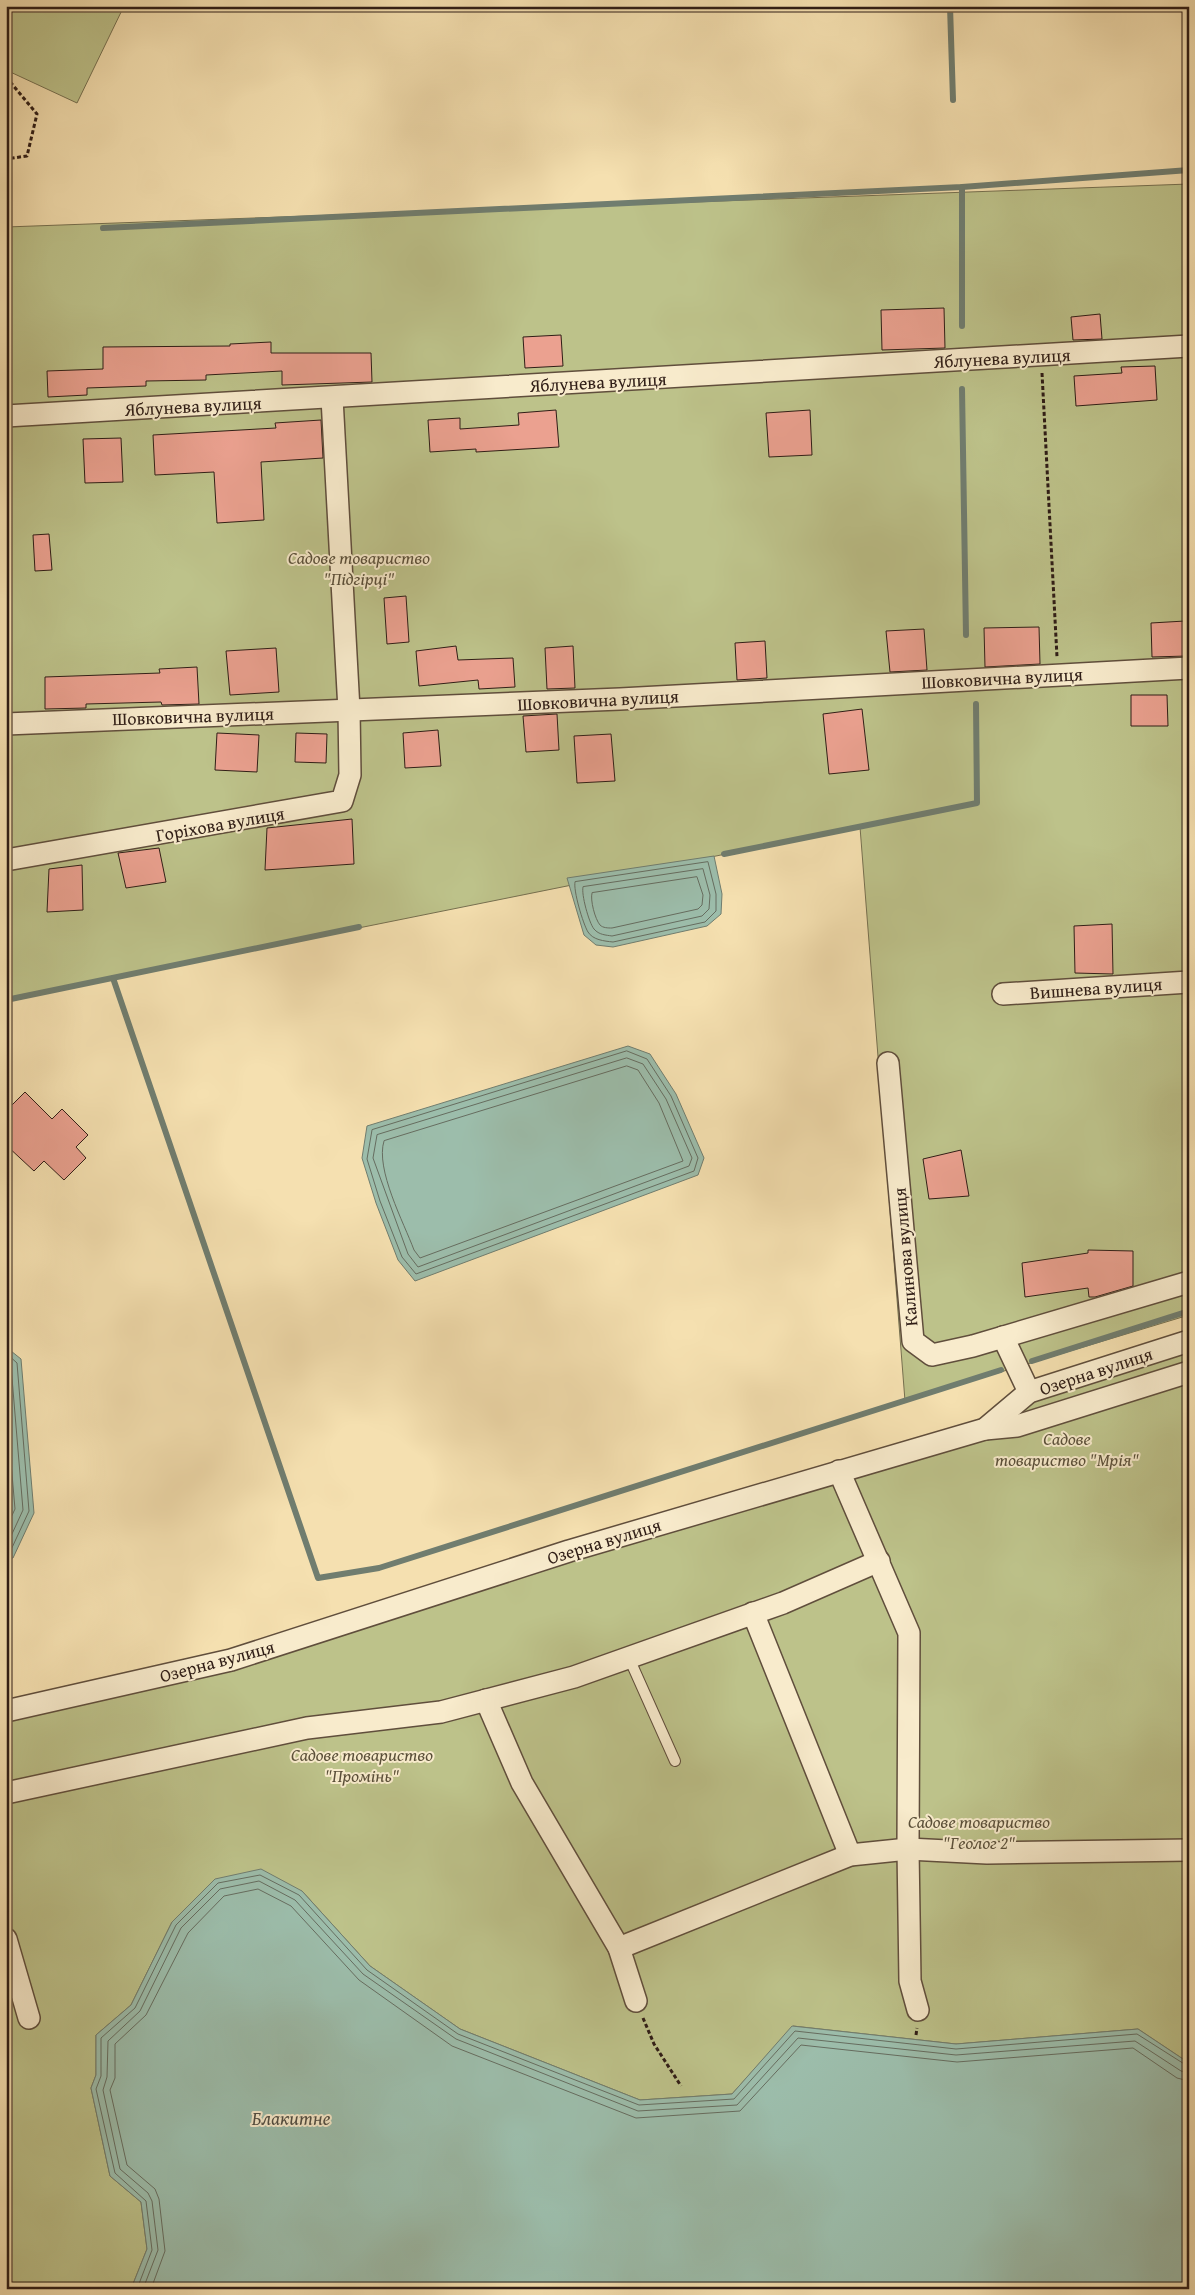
<svg xmlns="http://www.w3.org/2000/svg" width="1195" height="2295" viewBox="0 0 1195 2295" font-family="'Gentium Book Plus',serif">
  <style>
    .green { fill: #bdc28a; stroke: #767050 }
    .water { fill: #9cbdab; stroke: #707d6f }
    .lines { fill: none; stroke-linecap: round; stroke-linejoin: round }
    .shore { stroke: #666d60; stroke-width: 1 }
    .stream { stroke: #707d6f; stroke-width: 6 }
    .building { fill: #eba190; stroke: #2f1d16 }
    .lane-casing { stroke: #604e3c; stroke-width: 12 }
    .street-casing { stroke: #604e3c; stroke-width: 24 }
    .path { stroke: #2f1d16; stroke-width: 3; stroke-dasharray: 4 2.5; stroke-linecap: butt }
    .lane { stroke: #f8ebcc; stroke-width: 10 }
    .street { stroke: #f8ebcc; stroke-width: 21 }
    .labels { text-anchor: middle; dominant-baseline: central; stroke-width: 4; stroke-linejoin: round; paint-order: stroke }
    .street-label { font-size: 18px; fill: #2f1d16; stroke: #f8ebcc }
    .park-label { font-size: 18px; font-style: italic; fill: #5a4f39; stroke: #f8ebcc }
    .water-label { font-size: 19px; font-style: italic; fill: #504d43; stroke: #f8ebcc }
  </style>
  <rect width="100%" height="100%" fill="#f5e0b0"/>
  <filter id="stains"><feTurbulence type="fractalNoise" baseFrequency=".004" numOctaves="4"/><feColorMatrix values="0 0 0 0 .2 0 0 0 0 .09 0 0 0 0 .02 0 0 0 .5 -.17"/></filter>
  <radialGradient id="worn" r=".72"><stop offset=".6" stop-color="#630" stop-opacity="0"/><stop offset="1" stop-color="#630" stop-opacity=".3"/></radialGradient>
  <!-- green -->
  <g class="green">
    <path d="M6,6H124L77,103L6,70Z"/>
    <path d="M1189,184V1315L905,1401L860,827L6,999V227Z"/>
    <path d="M1189,1348V2063L1138,2029L956,2044L793,2026L732,2094L640,2100L460,2029L370,1966L302,1891L172,1922L131,2005L96,2035V2075L91,2088L110,2176L141,2202L147,2249L131,2289H6V1711L231,1660L985,1429L1029,1392Z"/>
  </g>
  <!-- water -->
  <g class="water">
    <path d="M714,856L722,894L721,914L707,926L613,947L596,945L584,935L567,878Z"/>
    <path d="M628,1046L650,1054L676,1094L704,1158L698,1175L415,1281L398,1260L376,1203L362,1158L367,1126Z"/>
    <path d="M6,1347L21,1359L34,1513L13,1558L6,1559Z"/>
    <path d="M261,1869L302,1891L370,1966L460,2029L640,2100L732,2094L792,2026L956,2044L1138,2029L1189,2063V2289H131L147,2249L141,2202L110,2176L91,2088L96,2075V2035L131,2005L172,1922L215,1879Z"/>
  </g>
  <g class="lines">
    <!-- shore -->
    <g class="shore">
      <path d="M708,862L716,894V911L705,922L613,942C604,941 593,940 588,932C583,924 573,890 575,882Z"/>
      <path d="M703,869L710,895L709,909L702,916L612,936C606,935 599,935 594,929C589,923 581,894 583,887Z"/>
      <path d="M697,877L703,895L702,905L698,909L612,928C608,928 603,928 600,925C595,919 590,900 592,893Z"/>
      <path d="M627,1051L647,1059L671,1096L698,1158L694,1171L416,1274L402,1257L380,1201L367,1159L372,1130Z"/>
      <path d="M627,1058L643,1064L666,1099L692,1158L689,1166L418,1267L408,1254L373,1158L377,1135Z"/>
      <path d="M627,1066L638,1070L659,1103L683,1161L420,1258L414,1250C404,1223 375,1169 384,1141Z"/>
      <path d="M6,1353L17,1363L29,1511L10,1552L6,1554"/>
      <path d="M6,1362L11,1366L23,1510L6,1547"/>
      <path d="M6,1404L15,1509L6,1528"/>
      <path d="M137,2289L152,2250L146,2201L115,2173L96,2089L101,2076V2038L135,2008L176,1925L218,1883L260,1875L299,1895L367,1970L458,2034L639,2105L734,2099L795,2031L956,2049L1137,2034L1189,2067"/>
      <path d="M143,2289L158,2250L152,2201L148,2193L120,2169L103,2090L107,2077L108,2041L140,2011L181,1928L220,1889L259,1881L295,1900L363,1974L456,2039L638,2111L737,2105L798,2038L956,2055L1135,2041L1181,2071L1189,2073"/>
      <path d="M151,2289L165,2251L159,2199L155,2189L127,2165L110,2090L115,2078V2044L146,2015L188,1933L224,1896L258,1889L291,1906L359,1980L452,2046L636,2118L740,2111L801,2045L957,2062L1133,2048L1177,2078L1189,2081"/>
    </g>
    <!-- stream -->
    <g class="stream">
      <path d="M950,6L953,100"/>
      <path d="M962,187V326"/>
      <path d="M103,228L962,187L1189,170"/>
      <path d="M962,389L966,635"/>
      <path d="M724,854L977,803L976,704"/>
      <path d="M113,978L318,1578L379,1568L1001,1370"/>
      <path d="M6,1000L359,927"/>
      <path d="M1032,1361L1189,1311"/>
    </g>
  </g>
  <!-- building -->
  <g class="building">
    <path d="M944,308L945,348L882,350L881,310Z"/>
    <path d="M1100,314L1102,339L1073,340L1071,317Z"/>
    <path d="M561,335L563,366L525,368L523,337Z"/>
    <path d="M271,342V353H371L372,382L282,385V371L206,375V380L146,381V386L87,388V395L48,397L47,371L103,369V347L230,346V344Z"/>
    <path d="M1155,366L1157,400L1076,406L1074,376L1122,373L1121,367Z"/>
    <path d="M556,410L559,447L476,452V449L430,452L428,420L460,418V429L519,425L518,413Z"/>
    <path d="M810,410L812,455L769,457L766,413Z"/>
    <path d="M321,420L323,458L261,462L264,520L217,523L214,472L155,475L153,435L276,428L275,423Z"/>
    <path d="M121,438L123,482L85,483L83,439Z"/>
    <path d="M49,534L52,570L35,571L33,535Z"/>
    <path d="M406,596L409,642L387,644L384,598Z"/>
    <path d="M1185,621L1187,656L1152,657L1151,623Z"/>
    <path d="M1039,627L1040,664L985,667L984,628Z"/>
    <path d="M924,629L927,670L890,672L886,631Z"/>
    <path d="M765,641L767,678L737,680L735,643Z"/>
    <path d="M456,646L458,660L513,658L515,687L479,689L478,680L419,686L416,651Z"/>
    <path d="M573,646L575,688L547,689L545,648Z"/>
    <path d="M276,648L279,692L230,695L226,651Z"/>
    <path d="M197,667L199,704L162,705L161,702L86,704V708L45,709V677L160,673L159,669Z"/>
    <path d="M1131,695H1167L1168,726H1131Z"/>
    <path d="M862,709L869,770L829,774L823,714Z"/>
    <path d="M557,714L559,750L526,752L523,716Z"/>
    <path d="M438,730L441,766L405,768L403,733Z"/>
    <path d="M217,733L259,735L257,772L215,770Z"/>
    <path d="M296,733L327,734L326,763L295,762Z"/>
    <path d="M611,734L615,781L577,783L574,736Z"/>
    <path d="M352,819L354,864L265,870L267,828Z"/>
    <path d="M159,848L166,882L126,888L118,853Z"/>
    <path d="M82,865L83,910L47,912L49,869Z"/>
    <path d="M1112,924L1113,974L1075,973L1074,926Z"/>
    <path d="M25,1092L52,1119L62,1109L88,1135L76,1147L86,1158L64,1180L44,1161L34,1171L6,1145V1111Z"/>
    <path d="M961,1150L969,1196L929,1199L923,1159Z"/>
    <path d="M1088,1250L1133,1251V1286L1095,1297H1089L1088,1288L1025,1297L1022,1263L1088,1253Z"/>
  </g>
  <g class="lines">
    <!-- lane casing -->
    <g class="lane-casing">
      <path id="lane" d="M629,1658L675,1761"/>
    </g>
    <!-- street casing -->
    <g class="street-casing">
      <g id="street">
        <path d="M6,416L1189,346"/>
        <path d="M6,724L620,699L1189,668"/>
        <path d="M6,860L342,801L350,775L349,710L332,398"/>
        <path d="M1003,994L1189,982"/>
        <path d="M888,1063L913,1341L932,1355L973,1346L1189,1282"/>
        <path d="M1003,1337L1029,1392"/>
        <path d="M985,1429L1017,1426L1189,1372"/>
        <path d="M839,1471L909,1633L908,1849L910,1981L918,2010"/>
        <path d="M753,1613L850,1855"/>
        <path d="M486,1700L522,1783L619,1948L636,2001"/>
        <path d="M6,1711L231,1660L569,1551L985,1429L1029,1392L1189,1341"/>
        <path d="M6,1793L307,1728L441,1712L574,1677L783,1603L879,1561"/>
        <path d="M6,1939L29,2018"/>
        <path d="M619,1948L850,1855L908,1849L987,1853L1189,1850"/>
      </g>
    </g>
    <!-- path -->
    <g class="path">
      <path d="M6,77L37,114L27,156L6,159"/>
      <path d="M1042,373L1057,657"/>
      <path d="M643,2018L654,2044L681,2086"/>
      <path d="M916,2035L917,2028"/>
    </g>
    <!-- lane -->
    <use href="#lane" class="lane"/>
    <!-- street -->
    <use href="#street" class="street"/>
  </g>
  <g class="labels">
    <!-- street labels -->
    <g class="street-label">
      <text transform="translate(1002 358) rotate(-3)">Яблунева вулиця</text>
      <text transform="translate(598 382) rotate(-3)">Яблунева вулиця</text>
      <text transform="translate(193 406) rotate(-3)">Яблунева вулиця</text>
      <text transform="translate(1002 678) rotate(-3)">Шовковична вулиця</text>
      <text transform="translate(598 700) rotate(-3)">Шовковична вулиця</text>
      <text transform="translate(193 716) rotate(-2)">Шовковична вулиця</text>
      <text transform="translate(220 824) rotate(-10)">Горіхова вулиця</text>
      <text transform="translate(1096 988) rotate(-4)">Вишнева вулиця</text>
      <text transform="translate(905 1257) rotate(-95)">Калинова вулиця</text>
      <text transform="translate(1096 1371) rotate(-18)">Озерна вулиця</text>
      <text transform="translate(604 1541) rotate(-17)">Озерна вулиця</text>
      <text transform="translate(217 1661) rotate(-15)">Озерна вулиця</text>
    </g>
    <!-- park labels -->
    <g class="park-label">
      <text x="359" y="557">Садове товариство<tspan x="359" dy="21">"Підгірці"</tspan></text>
      <text x="1067" y="1438">Садове<tspan x="1067" dy="21">товариство "Мрія"</tspan></text>
      <text x="362" y="1754">Садове товариство<tspan x="362" dy="21">"Промінь"</tspan></text>
      <text x="979" y="1821">Садове товариство<tspan x="979" dy="21">"Геолог 2"</tspan></text>
    </g>
    <!-- water labels -->
    <g class="water-label">
      <text x="291" y="2118">Блакитне</text>
    </g>
  </g>
  <!-- margin -->
  <rect width="1195" height="2295" fill="none" stroke="#f5e0b0" stroke-width="25"/>
  <rect x="8" y="8" width="1180" height="2280" fill="none" stroke="#2f1d16" stroke-width="2.5"/>
  <rect x="12" y="12" width="1170" height="2270" fill="none" stroke="#2f1d16"/>
  <rect width="100%" height="100%" filter="url(#stains)"/>
  <rect width="100%" height="100%" fill="url(#worn)"/>
</svg>
